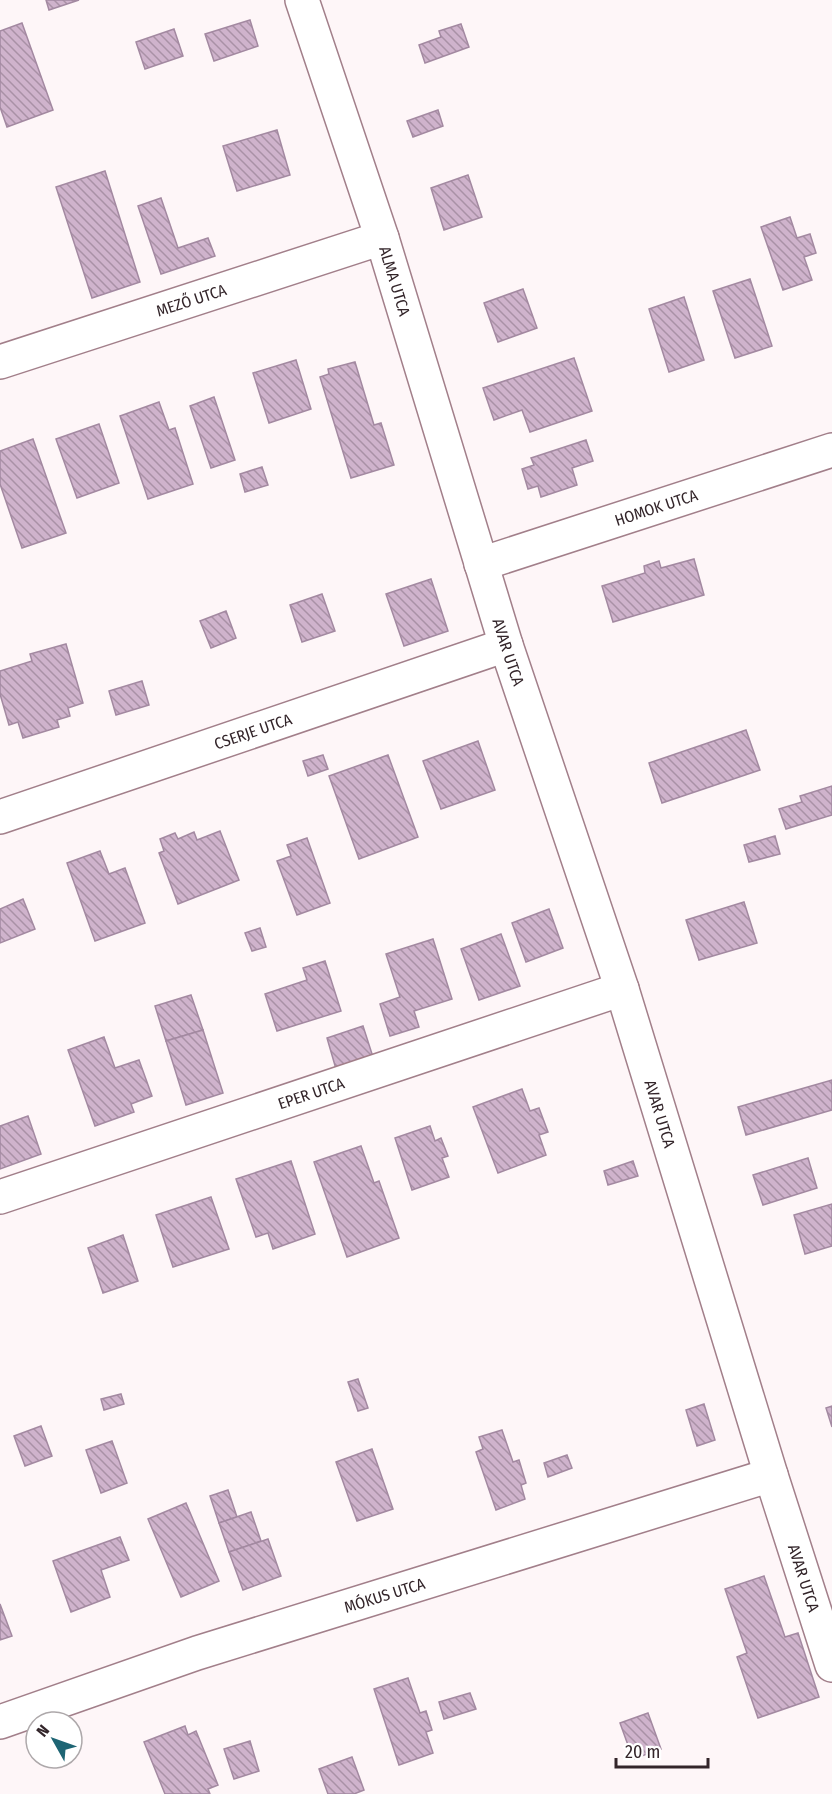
<svg xmlns="http://www.w3.org/2000/svg" width="832" height="1794" viewBox="0 0 832 1794" font-family="'Fira Sans Condensed',sans-serif">
  <style>
    .building { fill: url(#building-back-hatch); stroke: #a389a1; stroke-width: 1.5 }
    .lines { fill: none; stroke-linecap: round; stroke-linejoin: round }
    .minor-casing { stroke: #a27f8a; stroke-width: 36 }
    .minor { stroke: #fff; stroke-width: 33 }
    .labels { text-anchor: middle; dominant-baseline: central; stroke-width: 6; stroke-linejoin: round; paint-order: stroke }
    .street-label { font-size: 16px; fill: #33252a; stroke: #fff }
  </style>
  <defs>
    <pattern id="building-back-hatch" width="6" height="6" patternUnits="userSpaceOnUse" patternTransform="scale(1.5)"><rect width="6" height="6" fill="#cfb3cc"/><path d="M-1 5l2 2M0 0l6 6M5-1l2 2" fill="none" stroke="#a991a6"/></pattern>
  </defs>
  <rect width="100%" height="100%" fill="#fef6f8"/>
  <!-- building -->
  <g class="building">
    <path d="M46,0H79L49,10Z"/>
    <path d="M250,20L258,46L214,61L205,34Z"/>
    <path d="M22,23L53,110L7,127L0,107V31Z"/>
    <path d="M461,24L469,47L425,63L419,45L441,37L439,31Z"/>
    <path d="M174,29L183,56L145,69L136,42Z"/>
    <path d="M438,110L443,126L413,137L407,121Z"/>
    <path d="M277,130L290,175L237,191L223,146Z"/>
    <path d="M105,171L140,282L92,298L56,187Z"/>
    <path d="M468,175L482,217L444,230L431,188Z"/>
    <path d="M161,198L178,248L208,238L215,256L161,274L138,206Z"/>
    <path d="M790,217L797,238L810,234L816,253L804,257L812,280L783,290L761,227Z"/>
    <path d="M750,279L772,346L735,358L713,291Z"/>
    <path d="M523,289L537,328L498,342L484,303Z"/>
    <path d="M684,297L704,360L669,372L649,309Z"/>
    <path d="M574,358L592,411L530,432L522,410L494,420L483,388Z"/>
    <path d="M296,360L311,409L269,423L253,373Z"/>
    <path d="M355,362L374,425L381,423L394,465L351,478L320,377L329,374L328,369Z"/>
    <path d="M214,397L235,460L211,468L190,406Z"/>
    <path d="M159,402L169,430L175,428L193,484L148,499L120,416Z"/>
    <path d="M99,424L119,483L77,498L56,439Z"/>
    <path d="M33,439L66,533L22,548L0,484V451Z"/>
    <path d="M586,440L593,461L572,468L577,485L541,497L538,486L528,489L522,469L534,465L531,458Z"/>
    <path d="M262,467L268,485L245,492L240,474Z"/>
    <path d="M694,559L704,595L613,622L602,586L645,573L644,566L659,561L661,568Z"/>
    <path d="M431,579L448,631L404,646L386,594Z"/>
    <path d="M322,594L335,631L302,642L290,605Z"/>
    <path d="M226,611L236,638L211,648L200,621Z"/>
    <path d="M66,644L83,703L68,708L70,716L57,720L59,727L23,738L18,722L9,725L0,694V671L32,661L30,654Z"/>
    <path d="M142,681L149,705L116,715L109,691Z"/>
    <path d="M746,730L760,770L662,803L649,763Z"/>
    <path d="M478,741L495,790L441,809L423,761Z"/>
    <path d="M323,755L328,769L308,776L303,761Z"/>
    <path d="M388,755L418,837L359,859L329,776Z"/>
    <path d="M832,786V815L786,829L779,809L802,802L800,796Z"/>
    <path d="M220,831L239,880L178,904L159,853L164,851L160,839L175,833L178,839L194,832L197,840Z"/>
    <path d="M775,836L780,854L749,862L744,845Z"/>
    <path d="M307,838L330,903L297,915L277,861L291,856L287,845Z"/>
    <path d="M100,851L109,874L125,868L145,923L95,941L67,863Z"/>
    <path d="M23,899L35,929L0,943V909Z"/>
    <path d="M744,902L757,943L699,960L686,920Z"/>
    <path d="M549,909L563,948L526,962L512,923Z"/>
    <path d="M260,928L266,947L252,951L245,933Z"/>
    <path d="M501,934L520,986L479,1000L461,949Z"/>
    <path d="M433,939L452,999L414,1011L419,1027L390,1036L380,1004L400,997L386,954Z"/>
    <path d="M325,961L341,1011L277,1031L265,994L307,980L303,968Z"/>
    <path d="M191,995L203,1030L166,1041L155,1006Z"/>
    <path d="M363,1026L373,1057L336,1069L327,1038Z"/>
    <path d="M203,1030L223,1093L186,1105L166,1041Z"/>
    <path d="M104,1037L115,1068L139,1060L152,1096L131,1104L134,1112L95,1126L68,1050Z"/>
    <path d="M832,1080V1110L746,1135L738,1107Z"/>
    <path d="M522,1089L530,1111L539,1108L548,1132L539,1135L546,1155L498,1173L473,1107Z"/>
    <path d="M28,1116L41,1154L0,1169V1126Z"/>
    <path d="M430,1126L435,1141L441,1138L448,1156L442,1158L449,1177L412,1190L395,1138Z"/>
    <path d="M361,1146L374,1183L379,1181L399,1238L347,1257L314,1162Z"/>
    <path d="M808,1158L817,1188L763,1205L753,1175Z"/>
    <path d="M291,1161L315,1234L273,1249L268,1233L256,1237L236,1179Z"/>
    <path d="M633,1161L638,1176L608,1185L604,1171Z"/>
    <path d="M211,1197L229,1249L173,1267L156,1215Z"/>
    <path d="M832,1204V1246L805,1254L794,1215Z"/>
    <path d="M123,1235L138,1281L103,1293L88,1248Z"/>
    <path d="M358,1379L368,1408L358,1411L348,1382Z"/>
    <path d="M121,1394L124,1404L104,1410L101,1399Z"/>
    <path d="M704,1404L715,1440L697,1446L686,1410Z"/>
    <path d="M832,1406V1427L826,1408Z"/>
    <path d="M41,1426L52,1456L25,1466L14,1436Z"/>
    <path d="M502,1430L513,1462L519,1460L526,1483L521,1485L525,1499L496,1510L476,1452L483,1449L479,1437Z"/>
    <path d="M112,1441L127,1483L101,1493L86,1450Z"/>
    <path d="M372,1449L393,1509L357,1521L336,1462Z"/>
    <path d="M567,1455L572,1468L548,1477L544,1463Z"/>
    <path d="M228,1490L237,1517L219,1523L210,1496Z"/>
    <path d="M186,1503L219,1581L181,1597L148,1519Z"/>
    <path d="M251,1512L261,1541L229,1552L219,1523Z"/>
    <path d="M120,1537L129,1560L101,1570L110,1597L71,1612L53,1561Z"/>
    <path d="M268,1539L281,1576L243,1590L229,1552Z"/>
    <path d="M764,1576L785,1637L798,1633L819,1697L758,1718L737,1657L747,1653L725,1589Z"/>
    <path d="M0,1604L12,1636L0,1640Z"/>
    <path d="M408,1678L420,1713L426,1711L432,1730L426,1732L433,1753L399,1765L374,1689Z"/>
    <path d="M470,1693L476,1709L444,1719L439,1702Z"/>
    <path d="M648,1713L661,1749L633,1759L620,1723Z"/>
    <path d="M185,1726L188,1735L196,1731L218,1785L208,1789L210,1794H165L144,1742Z"/>
    <path d="M250,1741L259,1771L234,1779L224,1749Z"/>
    <path d="M352,1757L364,1790L354,1794H328L319,1769Z"/>
  </g>
  <g class="lines">
    <!-- minor casing -->
    <g class="minor-casing">
      <g id="minor">
        <path id="s1" d="M302,0L382,238L506,645L622,989L771,1475L832,1665"/>
        <path id="s2" d="M0,362L382,238"/>
        <path id="s3" d="M481,564L832,450"/>
        <path id="s4" d="M0,817L506,645"/>
        <path id="s5" d="M0,1197L622,989"/>
        <path id="s6" d="M0,1722L197,1653L771,1475"/>
      </g>
    </g>
    <!-- minor -->
    <use href="#minor" class="minor"/>
  </g>
  <g class="labels">
    <!-- street labels -->
    <g class="street-label">
      <text stroke="none"><textPath href="#s1" startOffset="296">ALMA UTCA</textPath></text>
      <text stroke="none"><textPath href="#s2" startOffset="201">MEZŐ UTCA</textPath></text>
      <text stroke="none"><textPath href="#s3" startOffset="184">HOMOK UTCA</textPath></text>
      <text stroke="none"><textPath href="#s1" startOffset="684">AVAR UTCA</textPath></text>
      <text stroke="none"><textPath href="#s4" startOffset="267">CSERJE UTCA</textPath></text>
      <text stroke="none"><textPath href="#s5" startOffset="328">EPER UTCA</textPath></text>
      <text stroke="none"><textPath href="#s1" startOffset="1170">AVAR UTCA</textPath></text>
      <text stroke="none"><textPath href="#s1" startOffset="1656">AVAR UTCA</textPath></text>
      <text stroke="none"><textPath href="#s6" startOffset="405">MÓKUS UTCA</textPath></text>
    </g>
  </g>
  <!-- north arrow -->
  <g transform="translate(54 1740) rotate(310)"><circle r="28" fill="#ffffff" stroke="#ada8aa" stroke-width="1.5"/>
  <path d="M0-4.5L10 22L0 15L-10 22Z" fill="#1e6574"/>
  <text y="-9" font-size="16" font-weight="bold" text-anchor="middle" fill="#33252a">N</text>
  </g>
  <!-- scale -->
  <path d="M616 1758v9h92v-9" fill="none" stroke="#33252a" stroke-width="3"/>
  <text x="625" y="1758" font-size="18" fill="#33252a" stroke="#ffffff" stroke-width="4.5" paint-order="stroke">20 m</text>
</svg>
